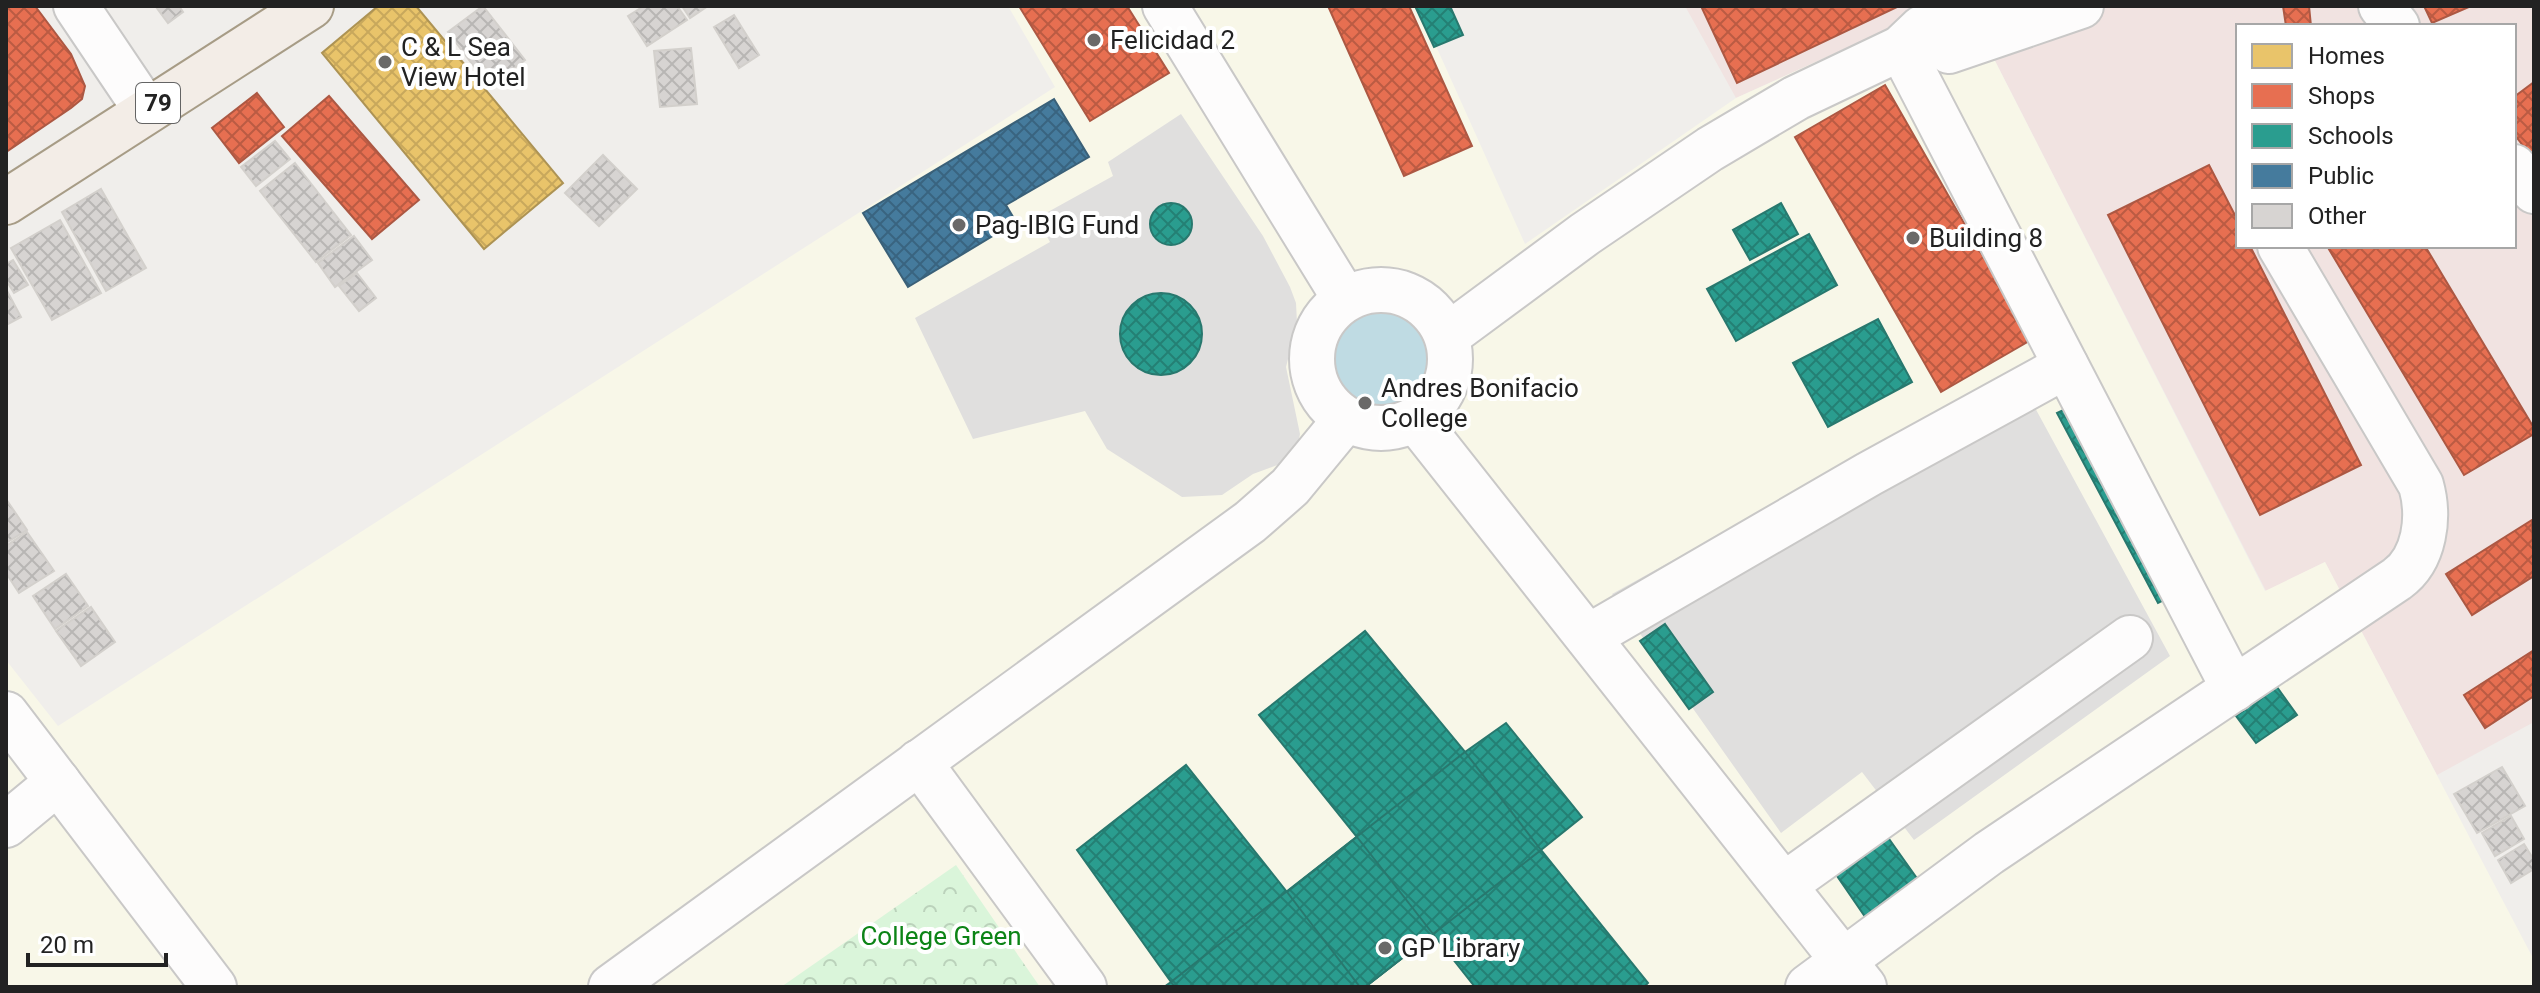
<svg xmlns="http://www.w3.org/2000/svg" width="2540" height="993" viewBox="0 0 2540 993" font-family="Roboto,sans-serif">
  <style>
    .commercial { fill: #f1e3e1; fill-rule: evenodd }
    .education { fill: #f8f7e8 }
    .park { fill: url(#park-crowns) }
    .parking { fill: #e0dfde }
    .water { fill: #bfdbe3 }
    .homes { fill: url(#homes-cross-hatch); stroke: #ad9354; stroke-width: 2 }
    .shops { fill: url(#shops-cross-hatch); stroke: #ac5843; stroke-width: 2 }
    .schools { fill: url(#schools-cross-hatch); stroke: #28786e; stroke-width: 2 }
    .public { fill: url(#public-cross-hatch); stroke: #3a6078; stroke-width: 2 }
    .building { fill: url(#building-cross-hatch); stroke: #d3d0cc; stroke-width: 2 }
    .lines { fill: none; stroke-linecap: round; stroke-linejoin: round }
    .minor-casing { stroke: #c9c8c7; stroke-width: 48 }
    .major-casing { stroke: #a79c86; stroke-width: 48 }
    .minor { stroke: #fdfcfc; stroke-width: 44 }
    .major { stroke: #f3ede7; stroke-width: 44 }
    .poi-dot { fill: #6a6968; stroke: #fff; stroke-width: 3 }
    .labels { text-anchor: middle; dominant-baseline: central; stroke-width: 8; stroke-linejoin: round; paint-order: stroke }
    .shield { fill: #fff; stroke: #646464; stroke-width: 2 }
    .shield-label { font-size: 24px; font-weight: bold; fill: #222 }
    .poi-label { font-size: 26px; fill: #222; stroke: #fff; text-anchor: start }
    .park-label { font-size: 26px; fill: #0c8416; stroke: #fff }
  </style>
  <defs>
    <pattern id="park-crowns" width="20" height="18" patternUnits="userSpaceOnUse" patternTransform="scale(2)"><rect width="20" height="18" fill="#daf5da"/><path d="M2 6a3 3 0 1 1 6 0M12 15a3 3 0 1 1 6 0" fill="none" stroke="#bbd2bb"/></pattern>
    <pattern id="homes-cross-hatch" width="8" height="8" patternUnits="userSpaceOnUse" patternTransform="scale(2)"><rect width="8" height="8" fill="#e9c46a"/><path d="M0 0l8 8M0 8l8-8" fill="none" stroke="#c8a85c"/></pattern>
    <pattern id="shops-cross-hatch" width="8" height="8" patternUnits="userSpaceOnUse" patternTransform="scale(2)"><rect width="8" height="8" fill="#e76f51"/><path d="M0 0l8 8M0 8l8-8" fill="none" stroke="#bb5b43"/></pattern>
    <pattern id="schools-cross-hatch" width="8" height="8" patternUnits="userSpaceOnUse" patternTransform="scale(2)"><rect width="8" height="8" fill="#2a9d8f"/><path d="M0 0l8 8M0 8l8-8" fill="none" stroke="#248074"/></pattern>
    <pattern id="public-cross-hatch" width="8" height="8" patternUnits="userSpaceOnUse" patternTransform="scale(2)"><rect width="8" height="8" fill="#457b9d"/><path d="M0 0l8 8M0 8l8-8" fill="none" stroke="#396480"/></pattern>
    <pattern id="building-cross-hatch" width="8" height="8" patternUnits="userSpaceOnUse" patternTransform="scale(2)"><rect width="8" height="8" fill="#d7d4d2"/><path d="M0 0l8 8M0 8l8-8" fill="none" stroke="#b8b6b4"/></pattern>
  </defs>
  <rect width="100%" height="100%" fill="#f0eeeb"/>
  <!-- commercial -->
  <g class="commercial">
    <path d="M1685,6H1939L1736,98Z"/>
    <path d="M1967,6H2534V722L2437,775L2325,562L2266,591ZM2238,26H2514V246H2238Z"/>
  </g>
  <!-- education -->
  <path class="education" d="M1008,6H1418L1525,244L1736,98L1940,6H1967L2265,591L2325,562L2534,960V987H6V660L58,726L1055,87Z"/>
  <!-- park -->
  <path class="park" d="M956,865L1040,987H781Z"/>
  <!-- parking -->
  <g class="parking">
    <path d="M1181,114L1263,236L1290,287L1296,303L1297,323L1286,367L1300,434L1296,454L1280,464L1253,474L1222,495L1182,497L1107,449L1085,411L973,439L915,318L1050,242L1037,218L1113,176L1108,162Z"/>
    <path d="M2015,371L2170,656L1914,840L1862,772L1781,833L1612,594Z"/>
  </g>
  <!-- water -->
  <circle class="water" cx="1381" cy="360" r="48"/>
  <!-- homes -->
  <path class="homes" d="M378,6H416L563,183L484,249L322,53Z"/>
  <!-- shops -->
  <g class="shops">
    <path d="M6,6H35L71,54L85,86L82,99L71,108L6,152Z"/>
    <path d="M1019,6H1127L1169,73L1090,121Z"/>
    <path d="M1328,6H1409L1472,146L1404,176Z"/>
    <path d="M1701,6H1899L1737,83Z"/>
    <path d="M2283,6H2309L2311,26H2286Z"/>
    <path d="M2424,6H2471L2432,23Z"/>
    <path d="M2534,82V160L2514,134V97Z"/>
    <path d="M1885,85L2031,340L1941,392L1795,137Z"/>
    <path d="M257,93L284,127L239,163L212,128Z"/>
    <path d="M329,96L419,200L372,239L282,136Z"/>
    <path d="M2209,165L2238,221V246H2250L2361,465L2260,515L2108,215Z"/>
    <path d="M2327,246H2425L2534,428V434L2464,475Z"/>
    <path d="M2532,520L2534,576L2472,615L2446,574Z"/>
    <path d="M2534,650V696L2485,728L2464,695Z"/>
  </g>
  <!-- schools -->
  <g class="schools">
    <path d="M1415,6H1450L1463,35L1434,47Z"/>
    <circle cx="1171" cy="224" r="21"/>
    <path d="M1781,203L1798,234L1750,260L1733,230Z"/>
    <path d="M1809,234L1837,285L1736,341L1707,289Z"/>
    <circle cx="1161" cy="334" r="41"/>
    <path d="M1878,319L1912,382L1828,427L1793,363Z"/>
    <path d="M2072,406L2174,595L2158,603L2057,413Z"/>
    <path d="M1665,624L1713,692L1689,709L1640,641Z"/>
    <path d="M1365,631L1465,752L1506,723L1582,817L1541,850L1648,983L1644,987H1475L1433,934L1365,987H1164L1171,982L1077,850L1186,765L1287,892L1357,837L1259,715Z"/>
    <path d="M2277,687L2297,715L2256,743L2236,716Z"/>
    <path d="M1465,752L1541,850L1365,987H1175L1171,982Z"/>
    <path d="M1887,836L1921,884L1868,921L1835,873Z"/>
    <path d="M1357,837L1433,934L1365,987H1360L1287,892Z"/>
  </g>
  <!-- public -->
  <path class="public" d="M1054,99L1089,157L1006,205L1016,222L908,287L863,213Z"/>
  <!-- building -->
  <g class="building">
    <path d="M179,6L183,12L168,23L156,7Z"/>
    <path d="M483,6L525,60L497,81L483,64L476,69L448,32Z"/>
    <path d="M644,6H677L687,20L647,46L628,16Z"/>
    <path d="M682,6H708L690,18Z"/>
    <path d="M734,15L759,55L739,68L714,27Z"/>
    <path d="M691,48L697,104L660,107L654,51Z"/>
    <path d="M275,141L290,159L256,186L241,167Z"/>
    <path d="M603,155L637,189L599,226L565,193Z"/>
    <path d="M295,163L351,235L316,262L260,191Z"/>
    <path d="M101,189L146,268L106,291L62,212Z"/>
    <path d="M60,220L101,293L52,320L11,248Z"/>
    <path d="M354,236L372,260L335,287L318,263Z"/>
    <path d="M13,260L28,285L14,293L6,280V264Z"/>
    <path d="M357,273L376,298L359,311L339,286Z"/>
    <path d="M6,289L21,317L6,325Z"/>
    <path d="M6,499L27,530L6,543Z"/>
    <path d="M27,532L54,571L19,593L6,573V546Z"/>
    <path d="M66,574L88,606L55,629L33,596Z"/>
    <path d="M91,607L115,642L81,666L56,631Z"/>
    <path d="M2502,767L2525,806L2477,833L2454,794Z"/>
    <path d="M2511,816L2524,839L2495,856L2482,833Z"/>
    <path d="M2524,844L2534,860V869L2511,883L2498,860Z"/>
  </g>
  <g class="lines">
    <!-- minor casing -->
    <g class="minor-casing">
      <g id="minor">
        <path d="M76,6L146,110"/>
        <path d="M1165,6L1345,299"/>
        <path d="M2381,6L2397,26"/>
        <path d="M1901,48L2234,689"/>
        <path d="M1949,51L2081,6"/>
        <path d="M2514,167L2534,191"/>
        <circle cx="1381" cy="359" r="69"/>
        <path d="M1447,336L1585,234L1710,149L1796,98L1901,48L1922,28L1989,6"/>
        <path d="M1416,420L1864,987"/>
        <path d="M1588,637L1869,474L2066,366"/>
        <path d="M6,714L214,987"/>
        <path d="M919,762L1084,987"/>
        <path d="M6,825L58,782"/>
        <path d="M1784,885L2130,638"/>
        <path d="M611,987L1250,522L1290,487L1346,419"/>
        <path d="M1808,987L1989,853L2397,579C2425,559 2430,517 2421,485L2280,246"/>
      </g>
    </g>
    <!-- major casing -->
    <g class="major-casing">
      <path id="major" d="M6,202L311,6"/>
    </g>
    <!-- minor -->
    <use href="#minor" class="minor"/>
    <!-- major -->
    <use href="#major" class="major"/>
  </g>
  <!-- markers -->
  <g class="poi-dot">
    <circle cx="1094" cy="40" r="8"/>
    <circle cx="385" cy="62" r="8"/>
    <circle cx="959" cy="225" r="8"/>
    <circle cx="1913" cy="238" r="8"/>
    <circle cx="1365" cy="403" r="8"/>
    <circle cx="1385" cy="948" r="8"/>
  </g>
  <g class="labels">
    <!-- shield labels -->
    <rect class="shield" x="136" y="83" width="44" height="40" rx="6"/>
    <g class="shield-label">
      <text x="158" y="103">79</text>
    </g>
    <!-- poi labels -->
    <g class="poi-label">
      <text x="1110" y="40">Felicidad 2</text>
      <text x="401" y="47">C &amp; L Sea<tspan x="401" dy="30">View Hotel</tspan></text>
      <text x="975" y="225">Pag-IBIG Fund</text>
      <text x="1929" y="238">Building 8</text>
      <text x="1381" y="388">Andres Bonifacio<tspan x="1381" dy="30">College</tspan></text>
      <text x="1401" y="948">GP Library</text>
    </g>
    <!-- park labels -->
    <g class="park-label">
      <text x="941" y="936">College Green</text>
    </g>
  </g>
  <!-- border -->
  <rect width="2540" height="993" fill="none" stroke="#222222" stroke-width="16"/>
  <!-- legend -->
  <rect x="2236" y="24" width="280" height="224" fill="#ffffff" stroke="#a7a7a7" stroke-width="2"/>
  <rect x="2252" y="44" width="40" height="24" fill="#e9c46a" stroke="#a7a7a7" stroke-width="2"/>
  <text x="2308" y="64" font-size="24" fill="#222222">Homes</text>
  <rect x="2252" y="84" width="40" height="24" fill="#e76f51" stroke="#a7a7a7" stroke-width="2"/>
  <text x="2308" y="104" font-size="24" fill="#222222">Shops</text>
  <rect x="2252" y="124" width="40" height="24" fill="#2a9d8f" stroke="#a7a7a7" stroke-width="2"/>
  <text x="2308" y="144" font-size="24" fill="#222222">Schools</text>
  <rect x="2252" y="164" width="40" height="24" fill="#457b9d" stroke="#a7a7a7" stroke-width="2"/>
  <text x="2308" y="184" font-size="24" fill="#222222">Public</text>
  <rect x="2252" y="204" width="40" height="24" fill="#d7d4d2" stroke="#a7a7a7" stroke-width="2"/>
  <text x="2308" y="224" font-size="24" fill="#222222">Other</text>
  <!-- scale -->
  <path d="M28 953v12h138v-12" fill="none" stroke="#222222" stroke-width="4"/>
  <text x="40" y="953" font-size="24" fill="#222222" stroke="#ffffff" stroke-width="6" paint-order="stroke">20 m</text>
</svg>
